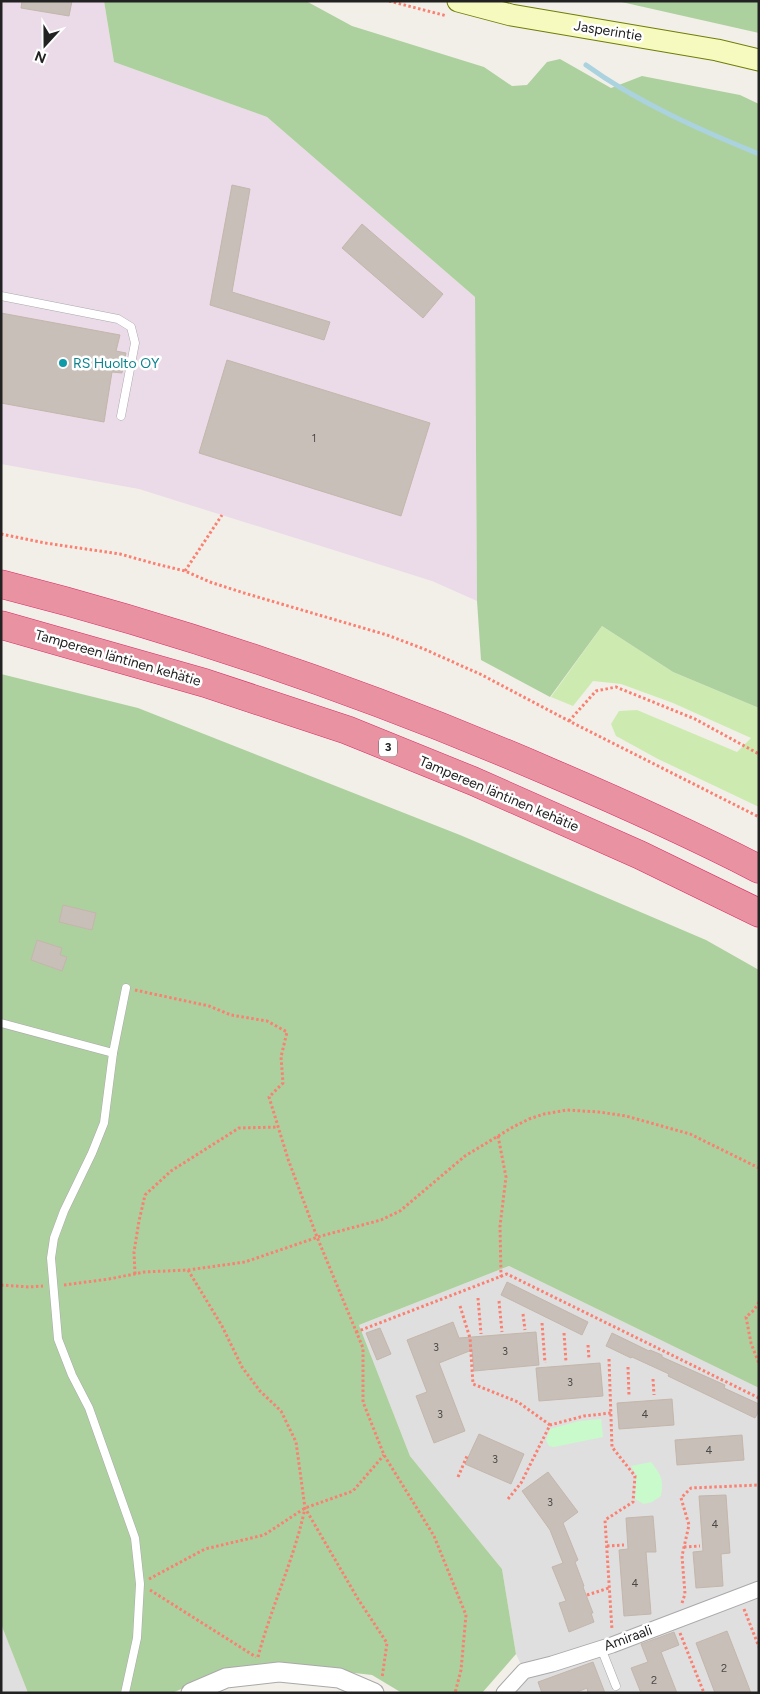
<svg xmlns="http://www.w3.org/2000/svg" width="760" height="1694" viewBox="0 0 760 1694" font-family="Figtree,sans-serif">
  <style>
    .residential { fill: #e0dfdf }
    .industrial { fill: #ebdbe8 }
    .grass { fill: #cdebb0 }
    .forest { fill: #add19e }
    .park { fill: #c8facc }
    .lines { fill: none; stroke-linecap: round; stroke-linejoin: round }
    .stream { stroke: #aad3df; stroke-width: 5 }
    .building { fill: #c7bfb8; stroke: #c4b6ab }
    .service-casing { stroke: #a9a9a9; stroke-width: 9 }
    .minor-casing { stroke: #a9a9a9; stroke-width: 17 }
    .tertiary-casing { stroke: #a9a9a9; stroke-width: 21 }
    .secondary-casing { stroke: #707d05; stroke-width: 23 }
    .motorway-casing { stroke: #dc2a67; stroke-width: 29 }
    .path { stroke: #fa8072; stroke-width: 3; stroke-dasharray: 2.5 2.5; stroke-linecap: butt }
    .service { stroke: #fff; stroke-width: 8 }
    .minor { stroke: #fff; stroke-width: 15 }
    .tertiary { stroke: #fff; stroke-width: 19 }
    .secondary { stroke: #f7fabf; stroke-width: 21 }
    .motorway { stroke: #e892a2; stroke-width: 28 }
    .culture-dot { fill: #0f9aa8; stroke: #fff; stroke-width: 2 }
    .labels { text-anchor: middle; dominant-baseline: central; stroke-width: 5; stroke-linejoin: round; paint-order: stroke }
    .number-label { font-size: 11px; fill: #4b4948 }
    .shield { fill: #fff; stroke: #646464; stroke-width: 1 }
    .shield-label { font-size: 12px; font-weight: bold; fill: #222 }
    .street-label { font-size: 14px; fill: #222; stroke: #fff }
    .culture-label { font-size: 14px; fill: #0d838f; stroke: #fff; text-anchor: start }
  </style>
  <rect width="100%" height="100%" fill="#f2efe9"/>
  <!-- residential -->
  <g class="residential">
    <path d="M509,1266L759,1388V1693H504L524,1671L516,1654L502,1569L410,1456L359,1325Z"/>
    <path d="M1,1624L28,1693H1Z"/>
  </g>
  <!-- industrial -->
  <path class="industrial" d="M1,1H104L114,62L267,117L475,297L477,601L432,581L139,489L1,464Z"/>
  <!-- grass -->
  <path class="grass" d="M602,626L673,672L759,708V807L658,759L616,736L611,724L619,711L637,710L737,752L751,738L673,703L621,684L593,681L573,706L551,697Z"/>
  <!-- forest -->
  <g class="forest">
    <path d="M104,1H306L352,26L484,67L512,86L527,85L547,62L560,59L611,88L642,76L740,95L759,104V708L673,672L602,626L550,697L481,660L477,601L475,297L267,117L114,62Z"/>
    <path d="M617,1H759V33Z"/>
    <path d="M1,674L138,708L460,835L706,940L759,970V1388L509,1266L359,1325L410,1456L502,1569L516,1654L482,1693H402L372,1675L276,1664L221,1672L172,1693H28L1,1624Z"/>
  </g>
  <!-- park -->
  <g class="park">
    <path d="M601,1419L603,1437L554,1447L549,1446L546,1440L550,1429L579,1421Z"/>
    <path d="M651,1462C661,1475 664,1479 661,1496L652,1502L644,1504L635,1499L636,1475L631,1466Z"/>
  </g>
  <g class="lines">
    <!-- stream -->
    <path class="stream" d="M586,65C637,102 700,130 759,154"/>
  </g>
  <!-- building -->
  <g class="building">
    <path d="M22,1H72L69,16L21,8Z"/>
    <path d="M232,185L250,189L232,292L330,322L324,340L210,305Z"/>
    <path d="M362,224L443,294L423,318L342,248Z"/>
    <path d="M1,313L120,335L116,351L126,353L122,373L112,372L104,422L1,403Z"/>
    <path d="M227,360L430,423L401,516L199,453Z"/>
    <path d="M63,905L96,913L92,930L59,922Z"/>
    <path d="M37,940L62,948L60,955L67,957L62,971L31,960Z"/>
    <path d="M507,1282L588,1322L582,1335L501,1295Z"/>
    <path d="M453,1322L459,1338L536,1332L539,1365L474,1371L472,1350L439,1363L465,1431L434,1443L416,1396L427,1392L407,1340Z"/>
    <path d="M380,1328L391,1354L377,1360L366,1333Z"/>
    <path d="M612,1333L649,1351L650,1350L662,1355V1357L725,1385L724,1388L759,1404V1411L755,1418L668,1376L669,1374L632,1357L631,1358L606,1346Z"/>
    <path d="M600,1363L603,1396L539,1401L536,1368Z"/>
    <path d="M672,1399L674,1425L619,1429L617,1403Z"/>
    <path d="M479,1434L524,1454L511,1484L465,1464Z"/>
    <path d="M742,1435L744,1460L677,1465L675,1440Z"/>
    <path d="M548,1472L578,1512L563,1523L578,1560L575,1562L584,1586L583,1587L593,1613H591L594,1622L569,1632L559,1603L566,1601L552,1567L563,1563L550,1530L522,1491Z"/>
    <path d="M726,1495L730,1553L721,1554L723,1586L696,1588L693,1552L703,1551L699,1496Z"/>
    <path d="M653,1516L656,1552H646L651,1614L624,1616L619,1550L628,1549L626,1518Z"/>
    <path d="M727,1631L751,1693H715L696,1643Z"/>
    <path d="M674,1632L679,1645L661,1652L677,1693H641L631,1668L648,1662L641,1644Z"/>
    <path d="M593,1662L605,1693H588L587,1688L575,1693H542L538,1682Z"/>
  </g>
  <g class="lines">
    <!-- service casing -->
    <g class="service-casing">
      <g id="service">
        <path d="M1,296L118,319L131,327L135,343L121,416"/>
        <path d="M1,1023L113,1053"/>
        <path d="M601,1648L616,1686"/>
        <path d="M125,1693L137,1638L140,1584L135,1538L89,1408L72,1375L58,1339L51,1258L54,1238L64,1211L92,1153L104,1123L113,1053L126,988"/>
      </g>
    </g>
    <!-- minor casing -->
    <g class="minor-casing">
      <path id="minor" d="M504,1693L524,1671L552,1664L612,1645L759,1589"/>
    </g>
    <!-- tertiary casing -->
    <g class="tertiary-casing">
      <path id="tertiary" d="M191,1693L226,1678L279,1672L339,1678L374,1693"/>
    </g>
    <!-- secondary casing -->
    <g class="secondary-casing">
      <path id="secondary" d="M458,1L511,15L717,50L759,60"/>
    </g>
    <!-- motorway casing -->
    <g class="motorway-casing">
      <g id="motorway">
        <path d="M1,584C190,632 374,696 552,773C622,803 691,834 759,869"/>
        <path d="M1,625L205,683L347,730L473,781L640,855L759,913"/>
      </g>
    </g>
    <!-- path -->
    <g class="path">
      <path d="M389,1L447,16"/>
      <path d="M1,534L45,543L120,554L156,564L185,571L210,582L244,593L387,635L424,649L482,675L569,721L759,817"/>
      <path d="M185,571L222,515"/>
      <path d="M569,721L596,691L616,687L695,719L759,754"/>
      <path d="M135,990L209,1006L231,1015L267,1021L287,1032L281,1057L283,1083L269,1097L288,1159L317,1237L363,1348V1402L384,1455L434,1536L466,1615L461,1670L455,1693"/>
      <path d="M498,1136L506,1177L500,1226L501,1276H502"/>
      <path d="M188,1270L222,1326L242,1367L260,1391L281,1411L296,1442L305,1508L358,1599L387,1643L382,1678"/>
      <path d="M135,1274L134,1252L139,1221L145,1195L171,1171L239,1128L278,1127"/>
      <path d="M1,1285L29,1287L43,1286"/>
      <path d="M64,1285L109,1279L144,1272L188,1270L245,1262L321,1236L381,1220L400,1211L465,1156L513,1127L529,1119L544,1114L567,1110L599,1112L626,1116L690,1134L759,1168"/>
      <path d="M478,1298L481,1334"/>
      <path d="M499,1301L502,1332"/>
      <path d="M759,1302L754,1310L746,1317L751,1343L759,1364"/>
      <path d="M460,1306L470,1338L473,1384L518,1402L550,1425"/>
      <path d="M523,1314L525,1330"/>
      <path d="M542,1323L545,1363"/>
      <path d="M356,1332L507,1274L759,1398"/>
      <path d="M564,1333L566,1362"/>
      <path d="M588,1345L589,1359"/>
      <path d="M609,1359L612,1447L635,1476L633,1502L605,1520L612,1630"/>
      <path d="M628,1367L629,1396"/>
      <path d="M653,1379L654,1395"/>
      <path d="M458,1477L467,1456"/>
      <path d="M508,1499L521,1483L550,1425L584,1416L611,1413"/>
      <path d="M607,1546L624,1545"/>
      <path d="M684,1547L700,1546"/>
      <path d="M149,1579L205,1549L264,1535L305,1508L353,1491L384,1455"/>
      <path d="M150,1590L256,1657"/>
      <path d="M587,1595L609,1588"/>
      <path d="M682,1603L685,1594L682,1556L689,1525L681,1498L691,1488L759,1485"/>
      <path d="M744,1609L759,1647"/>
      <path d="M680,1633L704,1693"/>
      <path d="M258,1657C271,1607 294,1560 305,1508"/>
    </g>
    <!-- service -->
    <use href="#service" class="service"/>
    <!-- minor -->
    <use href="#minor" class="minor"/>
    <!-- tertiary -->
    <use href="#tertiary" class="tertiary"/>
    <!-- secondary -->
    <use href="#secondary" class="secondary"/>
    <!-- motorway -->
    <use href="#motorway" class="motorway"/>
  </g>
  <!-- markers -->
  <circle class="culture-dot" cx="63" cy="363" r="5"/>
  <g class="labels">
    <!-- number labels -->
    <g class="number-label">
      <text x="314" y="438">1</text>
      <text x="436" y="1347">3</text>
      <text x="505" y="1351">3</text>
      <text x="570" y="1382">3</text>
      <text x="440" y="1414">3</text>
      <text x="645" y="1414">4</text>
      <text x="709" y="1450">4</text>
      <text x="495" y="1459">3</text>
      <text x="550" y="1502">3</text>
      <text x="715" y="1524">4</text>
      <text x="635" y="1583">4</text>
      <text x="724" y="1668">2</text>
      <text x="654" y="1680">2</text>
    </g>
    <!-- shield labels -->
    <rect class="shield" x="379" y="737.5" width="18" height="19" rx="4"/>
    <g class="shield-label">
      <text x="388" y="747">3</text>
    </g>
    <!-- street labels -->
    <g class="street-label">
      <text transform="translate(608 31) rotate(9)">Jasperintie</text>
      <text transform="translate(118 658) rotate(16)">Tampereen läntinen kehätie</text>
      <text transform="translate(499 794) rotate(23)">Tampereen läntinen kehätie</text>
      <text transform="translate(628 1638) rotate(-20)">Amiraali</text>
    </g>
    <!-- culture labels -->
    <g class="culture-label">
      <text x="73" y="363">RS Huolto OY</text>
    </g>
  </g>
  <!-- border -->
  <rect width="760" height="1694" fill="none" stroke="#222222" stroke-width="5"/>
  <!-- north arrow -->
  <g transform="translate(45 45) rotate(201)" stroke="#ffffff" stroke-width="4" paint-order="stroke">
  <path d="M0-4L9 19L0 12L-9 19Z" fill="#222222"/>
  <text y="-8" font-size="14" font-weight="bold" text-anchor="middle" fill="#222222">N</text>
  </g>
</svg>
